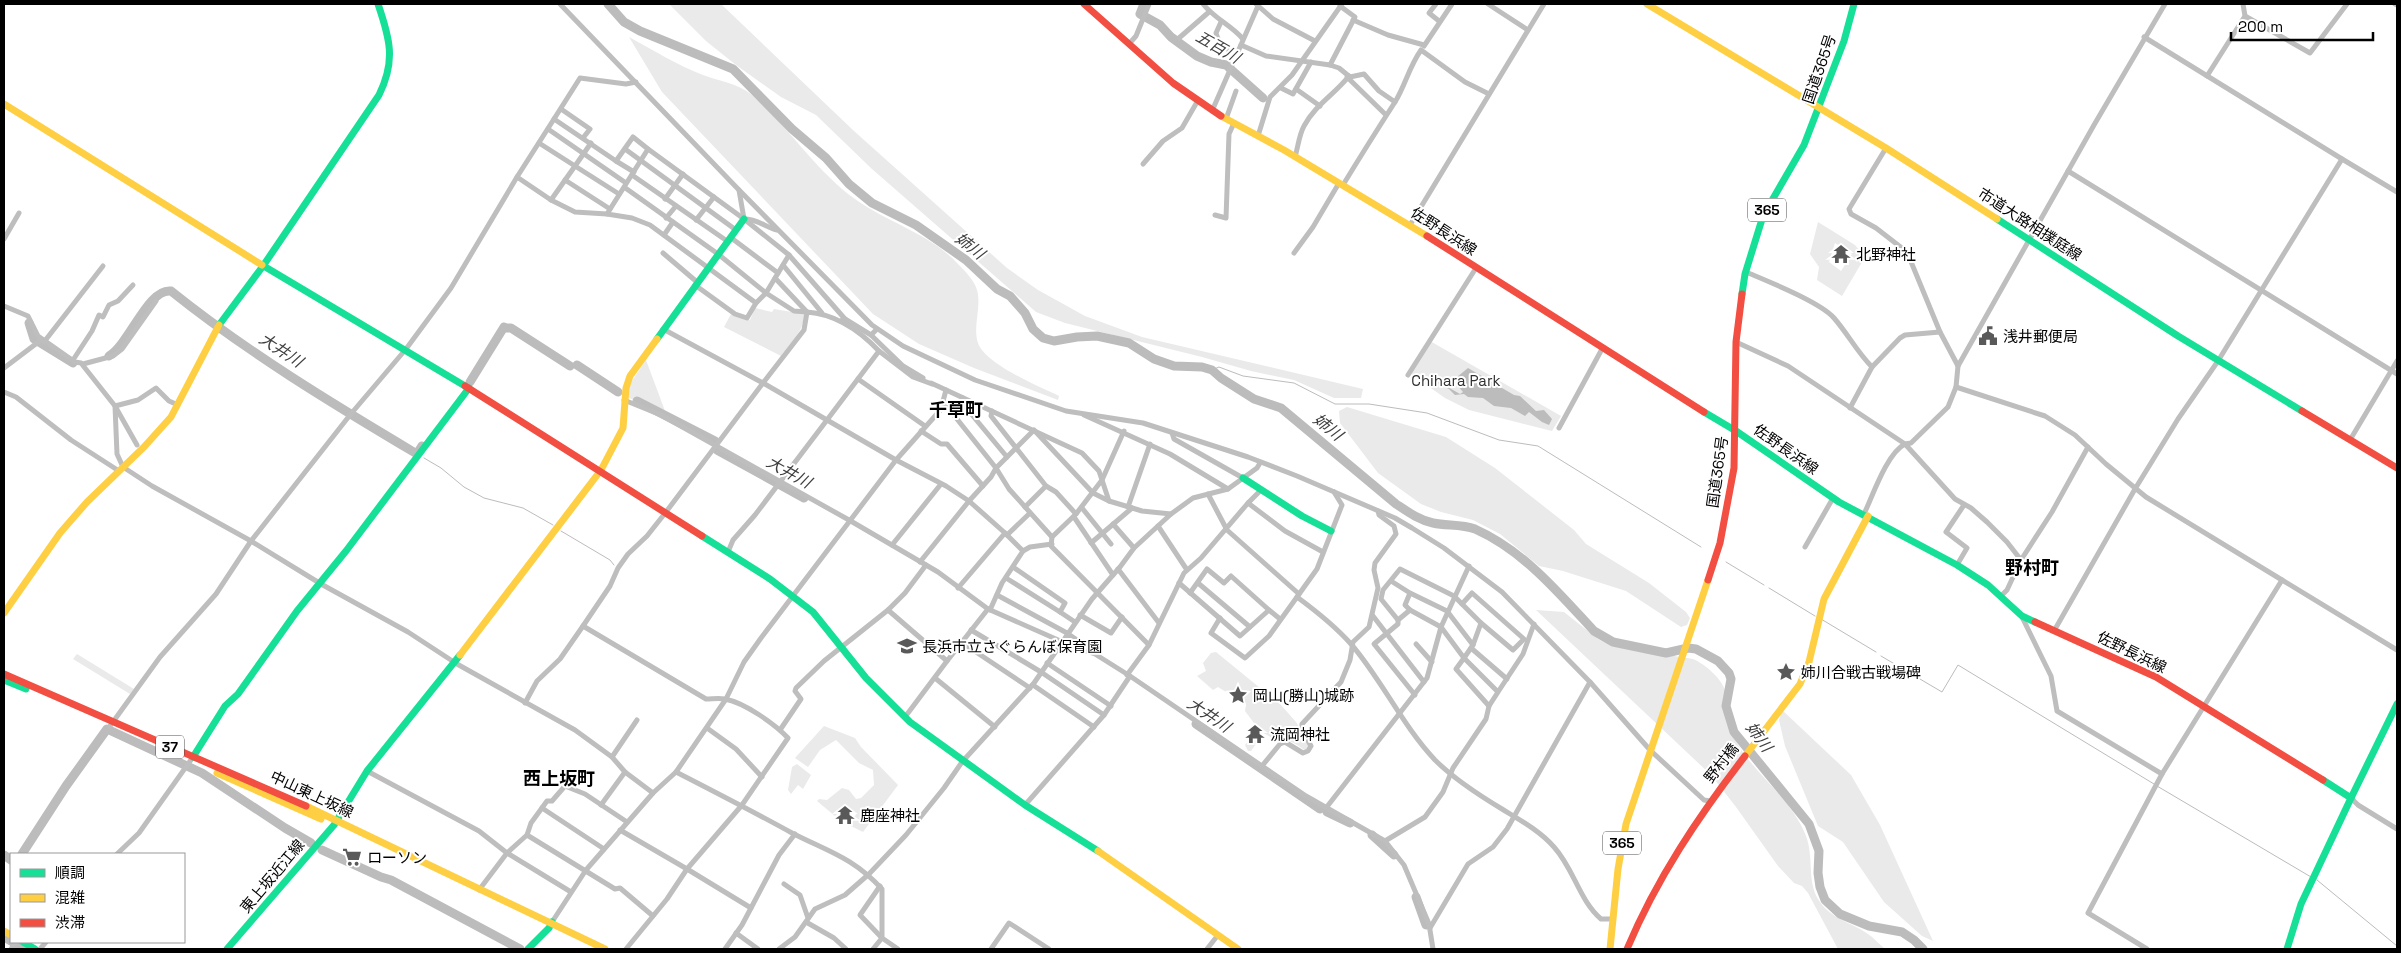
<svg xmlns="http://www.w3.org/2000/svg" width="2401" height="953" viewBox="0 0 2401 953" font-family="'Space Grotesk','Noto Sans JP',sans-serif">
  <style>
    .green { fill: #eaeaea; fill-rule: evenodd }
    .water { fill: #bcbcbc }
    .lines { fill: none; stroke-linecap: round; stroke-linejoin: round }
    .stream { stroke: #bcbcbc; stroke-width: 1 }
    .river { stroke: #bcbcbc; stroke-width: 9 }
    .street { stroke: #bebebe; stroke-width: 5 }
    .fast { stroke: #16e098; stroke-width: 7 }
    .slow { stroke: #ffcf43; stroke-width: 7 }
    .jam { stroke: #f24e42; stroke-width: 7 }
    .labels { text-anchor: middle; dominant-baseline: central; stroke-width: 4; stroke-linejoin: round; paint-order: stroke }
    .shield { fill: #fff; stroke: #4c4c4c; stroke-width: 1 }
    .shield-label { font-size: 14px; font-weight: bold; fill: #000 }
    .street-label { font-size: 15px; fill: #000; stroke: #fff }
    .poi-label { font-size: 15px; fill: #000; stroke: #fff; text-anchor: start }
    .park-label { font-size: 15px; fill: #2f2f2f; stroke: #fff }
    .water-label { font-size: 16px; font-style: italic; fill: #404040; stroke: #fff }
    .quarter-label { font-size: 18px; font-weight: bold; fill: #000; stroke: #fff }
  </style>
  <rect width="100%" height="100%" fill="#fff"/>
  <!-- green -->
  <g class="green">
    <path d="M669,4H721L854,131L1007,268L1038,290L1085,316L1142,337L1363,389L1361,398H1334L1294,380L1251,371L1202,357L1065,323L1036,312L872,169L816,115L781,97L736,65L706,41Z"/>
    <path d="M629,37C653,50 677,65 703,75C718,81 738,83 752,95C788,126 816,171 855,199C888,223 929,233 957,263C963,269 973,279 976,287C983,305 972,325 978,343C985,364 1040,387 1059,396L1058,400L974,368L919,344L873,314L662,92Z"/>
    <path d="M1818,222L1855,245L1865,257L1842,296L1817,280L1819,267L1810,254ZM1835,243L1852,254L1841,271L1829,262Z"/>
    <path d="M755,308L772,312L774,309L804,314C805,330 790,343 781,356L724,327L731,314L750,320Z"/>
    <path d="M1430,341L1561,416L1552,431L1469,410L1445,398L1411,374Z"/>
    <path d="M646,360L665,411L664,412L629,398L627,392L630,384Z"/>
    <path d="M1347,407L1446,437L1495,468L1574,530L1586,544L1649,583L1686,612L1690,618L1687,625L1681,627L1626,591L1563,571L1539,566L1500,534L1473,520L1441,512L1421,504L1378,473L1340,423L1339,411Z"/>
    <path d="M1536,610L1564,612L1598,639L1611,646L1693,659C1705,664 1724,680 1726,694C1727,699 1723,704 1724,709C1725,717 1730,731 1734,738C1753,774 1791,797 1806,836C1814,857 1807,881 1818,899C1830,919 1851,922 1868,934C1874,938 1879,944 1885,949H1838L1808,893L1802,886L1794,883L1778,866L1736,807L1711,775Z"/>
    <path d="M1216,652L1281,705L1296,722L1310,744L1306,751C1295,744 1289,738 1276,740L1260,731L1245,711L1246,704L1240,696L1234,697L1218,687L1213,690L1197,676L1206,671L1203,663L1211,653Z"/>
    <path d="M77,654L134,689L130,694L73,659Z"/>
    <path d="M1782,710L1851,775L1880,825L1933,941L1922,936L1884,902L1843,842L1818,826L1785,746L1779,720Z"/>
    <path d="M824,726L855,738L861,747L898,785L863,832L851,826L856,814L845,806L835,816L817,801L819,799L827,800L842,788L849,790L856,799L861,798L874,785L873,770L859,763L836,740L820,750L808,767L795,758Z"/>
    <path d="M1256,732L1259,740L1251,751H1248L1245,745Z"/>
    <path d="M797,764L811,775L803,789L798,785L791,794L788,790L792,767Z"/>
  </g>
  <!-- water -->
  <path class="water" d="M1468,368L1514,395L1520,396L1536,411L1544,410L1552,419L1549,425L1542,422L1529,412L1525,416L1511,408L1494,406L1483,398L1468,397L1464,394L1455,395L1449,389L1413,373L1437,381L1460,394L1463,392L1456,384L1457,377Z"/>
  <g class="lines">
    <!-- stream -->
    <g class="stream">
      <path d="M1212,370L1219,367L1243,376L1294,383L1335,404H1369L1427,413L1499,440L1538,446L1701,547"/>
      <path d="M424,458L441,468L464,487L484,498L523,508L553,525"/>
      <path d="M561,531L610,560L614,565"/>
      <path d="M1726,562L1764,585"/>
      <path d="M1769,588L1815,616"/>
      <path d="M1821,619L1876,652"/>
      <path d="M1881,656L1942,692L1958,665L2154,784"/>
      <path d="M2157,786L2311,877"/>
      <path d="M2317,880L2397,946"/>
    </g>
    <!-- river -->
    <g class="river">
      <path d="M608,4L624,22L640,31L733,69L792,129L826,158L849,184L872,203L916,225L966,260L997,289L1010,296L1025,313L1033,329L1043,338L1054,341L1077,337L1097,336L1129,343L1154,359L1174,366L1202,367L1212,370L1221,378L1254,399L1281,408L1396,504C1408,512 1419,520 1433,523C1447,526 1461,524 1475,529C1524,551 1558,592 1594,631L1613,642L1666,653L1688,648L1696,649L1718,661L1729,673L1731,679L1726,706L1734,732L1809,824L1819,851L1818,873L1820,887L1825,900L1840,914L1869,926L1902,932L1914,940L1923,949"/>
      <path d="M1144,4L1140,14L1160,25L1171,37L1197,56L1211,62L1226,65L1263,98"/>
      <path d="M29,323L34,339L73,363"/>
      <path d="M506,328H511L570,366"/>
      <path d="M109,356C130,343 148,288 171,291C247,352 333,404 417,454L422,446"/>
      <path d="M577,365L618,392"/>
      <path d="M470,382L504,327"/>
      <path d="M637,401L715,441"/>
      <path d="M717,450L804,498"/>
      <path d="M1069,637L1082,646"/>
      <path d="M1196,724L1320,809"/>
      <path d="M1327,812L1350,823"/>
      <path d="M1372,835L1394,855"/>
      <path d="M322,850L381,877L391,880L520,949"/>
      <path d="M22,854L66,786L107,729L202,773L285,828L311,843"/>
      <path d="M4,855L11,860"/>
      <path d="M1416,897L1426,925"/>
      <path d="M4,937L24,949"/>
    </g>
    <!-- street -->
    <g class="street">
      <path d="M560,4L739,190L872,325L903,346L975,380L1066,411L1143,423L1248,457L1297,476L1395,518L1412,528L1444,548L1502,592L1590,682L1650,750L1704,800L1710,801"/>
      <path d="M1203,4C1215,19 1231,25 1243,39"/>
      <path d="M1256,4L1273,19L1315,41"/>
      <path d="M1436,4L1429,13L1439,21"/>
      <path d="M1488,4L1528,30"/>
      <path d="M2395,4L2397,5"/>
      <path d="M2245,16L2310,53L2347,4"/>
      <path d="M1353,20L1388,35L1424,45"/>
      <path d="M1221,22L1216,33L1219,42L1236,56"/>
      <path d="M2144,37L2342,159"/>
      <path d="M1179,38L1209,12"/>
      <path d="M1129,44L1136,36L1149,4"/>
      <path d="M1241,45L1266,56L1330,65L1339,68L1350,77L1364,74L1379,91L1395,102"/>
      <path d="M1424,46L1452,4"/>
      <path d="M1330,65L1355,17L1340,6"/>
      <path d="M2207,76L2245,16L2243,4"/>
      <path d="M1347,77L1385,114"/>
      <path d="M1281,88L1293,94L1311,62"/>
      <path d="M1296,89L1320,106"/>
      <path d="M561,109L590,129L583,138"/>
      <path d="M1212,111L1258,6"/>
      <path d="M554,119L580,78L626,84L636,82"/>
      <path d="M1226,119L1236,91"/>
      <path d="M548,129L626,183"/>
      <path d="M1258,136L1270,97L1292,75L1342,4"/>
      <path d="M539,143L575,166L591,143"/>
      <path d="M1886,148L1849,209L1851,214L1876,228L1907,252L1940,332L1958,366L1956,387L1948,407L1911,443L1905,444L1955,499L1971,508L1987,522L2007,542L2021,560L2007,590L2001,596"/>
      <path d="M625,149L736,230"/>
      <path d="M1295,157C1298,147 1299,135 1304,126C1315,105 1335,94 1349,76"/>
      <path d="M616,161L634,172"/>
      <path d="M1143,164L1163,141L1182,128L1197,102"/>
      <path d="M2068,171L2397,374"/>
      <path d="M632,175L727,241"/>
      <path d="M565,180L610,209"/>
      <path d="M1343,185C1360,157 1377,130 1395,102C1405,86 1409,67 1421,50L1465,82L1489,94"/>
      <path d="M624,187L718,254L766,293L756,303L650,225L632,218L607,214L648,149L744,219L789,255L766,293L794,311L807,312"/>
      <path d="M739,190L744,219"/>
      <path d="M665,199L683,174"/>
      <path d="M551,200L517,177L554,119L616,161L633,137L648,149"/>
      <path d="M607,214L575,212L551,200L575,166L619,194"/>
      <path d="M1215,215L1226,218L1229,134L1234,123"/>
      <path d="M666,218L676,206"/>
      <path d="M744,219C758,219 765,227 777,230"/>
      <path d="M696,220L714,197"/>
      <path d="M1410,225L1544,4"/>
      <path d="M664,235L673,222"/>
      <path d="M730,237L778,273"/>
      <path d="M4,239L19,213"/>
      <path d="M663,253L697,282"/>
      <path d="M1294,253L1313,227L1339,183"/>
      <path d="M789,255L845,319"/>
      <path d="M783,265L822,313"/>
      <path d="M1746,272C1767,281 1820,302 1834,318C1848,334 1857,352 1872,367"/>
      <path d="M775,278L807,312"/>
      <path d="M695,285L735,314L747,318L756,303"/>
      <path d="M4,306L28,316L38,336L75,362L81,363L115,406L117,454L123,467L152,486L251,541L321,584L408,632L457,664L575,730L612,757L625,772L653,793"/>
      <path d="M842,320L845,319L871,335"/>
      <path d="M877,329L871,335L903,366L923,378"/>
      <path d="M44,342L103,266"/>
      <path d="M1736,342L1788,366L1905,444C1887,453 1873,495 1864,514"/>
      <path d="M73,360L92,331L99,315L103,317L109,305L118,301L133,285"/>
      <path d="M83,364L113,356L122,349L156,301"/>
      <path d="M1958,366L2094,125L2165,4"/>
      <path d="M4,368L41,340"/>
      <path d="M1408,375L1476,268"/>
      <path d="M858,379L925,426"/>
      <path d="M931,383L1082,453L1099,471L1109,501L1142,511L1171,514"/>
      <path d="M1956,387L2045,416L2075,435L2106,464L2146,497L2282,580"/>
      <path d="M946,390L942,405L949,409L996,468L1007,457"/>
      <path d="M4,392L16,397L71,440L119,471"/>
      <path d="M963,398V404L1007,457L1034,430L1093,493L1109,501"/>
      <path d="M624,400L661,415L849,520L938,572L988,609L1074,647L1095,654L1130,676"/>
      <path d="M944,406L896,460L946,486L969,501L991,477L996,468"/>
      <path d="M1850,408L1872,367L1900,338L1905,335L1940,332"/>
      <path d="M992,411L991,416L1046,486L1056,492L1076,514L1102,480L1124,431"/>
      <path d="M1084,415L1170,454L1228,489L1257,468L1260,463"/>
      <path d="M1559,428L1602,349"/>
      <path d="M921,431L941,444H947L983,486"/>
      <path d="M1172,433L1174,439L1243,478"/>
      <path d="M2350,440L2397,361"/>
      <path d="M137,445L115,406L138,400L156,388L169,401L178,405"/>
      <path d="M996,468L1009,489L1052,537L1076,514"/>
      <path d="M1261,490L1248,503L1285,531L1323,552"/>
      <path d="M1208,494L1227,530L1299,594"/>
      <path d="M1025,507L1046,486"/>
      <path d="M1128,507L1150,444"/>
      <path d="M1082,508L1111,544"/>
      <path d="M1074,517L1113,575"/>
      <path d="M1113,524L1134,548"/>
      <path d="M1158,526L1187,570"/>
      <path d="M1007,535L1030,513"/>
      <path d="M1052,537L1051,546L1149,645"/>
      <path d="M1091,543L1132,508"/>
      <path d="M892,545L941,484"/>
      <path d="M1805,547L1833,498"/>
      <path d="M728,552L733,540L755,515L827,420L763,383L804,330L807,312C835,314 860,331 879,351"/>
      <path d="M2021,560L2052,512L2088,447"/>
      <path d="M920,562L969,501L1005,533"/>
      <path d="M926,565L905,593L888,610L947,661L988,609"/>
      <path d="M1957,565L1967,548L1946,532L1964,505"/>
      <path d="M1118,569L1159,623"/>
      <path d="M1006,578L1060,612L1065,603L1013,567"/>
      <path d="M1391,581L1410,593L1405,605L1410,610L1398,620L1381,599L1383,590L1400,569L1454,596L1481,623L1473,645L1447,611L1410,593"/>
      <path d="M1179,583L1240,636L1269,610L1280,619"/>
      <path d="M1198,583L1250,627"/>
      <path d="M958,588L1005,533L1023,551L1030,547L1052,544"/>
      <path d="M1190,593L1207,569L1224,583L1231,576L1269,610"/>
      <path d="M997,595L1067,633"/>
      <path d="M1297,597L1317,569L1342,505L1334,492"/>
      <path d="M1462,604L1472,593L1524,639L1513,650L1481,623"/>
      <path d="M990,610L1002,583L1023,551"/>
      <path d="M1410,610L1441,627L1464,658L1473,645"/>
      <path d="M1060,612L1075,622"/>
      <path d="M1080,615L1111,633L1122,617"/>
      <path d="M1373,616L1424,682"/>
      <path d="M2022,617L2051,676L2057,711L2162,774L2088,913L2147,949"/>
      <path d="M1220,618L1211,633L1245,658L1269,636L1297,597C1316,611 1335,626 1351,644C1382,680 1402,725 1435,760C1452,777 1482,797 1502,809C1520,820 1540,831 1554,847C1574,869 1579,900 1601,919H1612"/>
      <path d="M1398,620V624L1374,644L1415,695"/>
      <path d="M971,630L1041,672L1104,715"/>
      <path d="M2054,631L2135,489L2178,419L2218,361L2342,159L2397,192"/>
      <path d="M961,642L1030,688"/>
      <path d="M1416,644L1432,662"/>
      <path d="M1471,648L1507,679"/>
      <path d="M1047,663L1111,706"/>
      <path d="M1127,675L1149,645L1184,573L1201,558L1248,503"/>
      <path d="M935,678L995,727"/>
      <path d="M1033,685L1094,727"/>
      <path d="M1498,692L1489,706L1456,669L1464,658L1498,692L1523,654L1534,624"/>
      <path d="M525,703L537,681L560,659L583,626"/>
      <path d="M905,717L947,661"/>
      <path d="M110,726L160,657L216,594L251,541L350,415L406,349L451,288L517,177"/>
      <path d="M707,728L736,749L762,777"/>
      <path d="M780,730L801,699L795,691L796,688L824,661L888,610"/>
      <path d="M612,757L637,720"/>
      <path d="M1262,766L1306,796L1385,841L1404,865L1429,924L1433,949"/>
      <path d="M367,771L479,831L507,853L479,890"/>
      <path d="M676,772C715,792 754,812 792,833C829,852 852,857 882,889V938L898,949"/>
      <path d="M2162,774L2282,580L2397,650"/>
      <path d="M2351,798L2358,805L2397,829"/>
      <path d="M601,805L625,772"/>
      <path d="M1025,805L1104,715L1130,676L1262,766L1280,744L1285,742L1303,753L1308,751L1311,746L1302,730V724L1341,682L1350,660L1353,642L1369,627L1378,588L1374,570L1375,563L1396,534L1394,526L1379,515L1378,511"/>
      <path d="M542,808L604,849"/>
      <path d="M1326,808L1427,678L1441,627L1469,566"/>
      <path d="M620,830L687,869L742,805L788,738C775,724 745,703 725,699C719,698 712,699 706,699L583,626L610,586L618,568L628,554L647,536L666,512L763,383L663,329"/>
      <path d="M527,835L615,889L620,888L653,916"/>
      <path d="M1385,841L1425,817L1443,792L1453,768L1486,719L1489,706"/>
      <path d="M117,854L139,833L193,757"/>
      <path d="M784,884L800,895L808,918"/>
      <path d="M571,892L507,853L527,835L531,823L547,801H552L565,786L585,794L627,822"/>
      <path d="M552,922L586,870L653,793L676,772L726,699L744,662L761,638L896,460L827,420L879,351L913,377L932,384"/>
      <path d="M806,922L834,938L846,949"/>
      <path d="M1430,928L1468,864L1493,847L1507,829L1590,682"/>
      <path d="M736,933L758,949"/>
      <path d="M11,949L16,942"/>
      <path d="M40,949L46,942"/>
      <path d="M626,949L667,899L687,869L751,908L779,855L795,834"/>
      <path d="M725,949L742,925L751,908"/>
      <path d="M779,949L795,937L815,909L845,895L869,874L906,835L944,788L962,762L1034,683L1092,599L1120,567L1134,548L1171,514L1193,498L1228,489"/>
      <path d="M873,949L882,938L860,915L880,886"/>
      <path d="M991,949L1009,923L1049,949"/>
      <path d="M1207,949L1218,935"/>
    </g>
    <!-- fast -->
    <g class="fast">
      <path d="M1997,219L2178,336L2302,411"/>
      <path d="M262,265L465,386"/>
      <path d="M1742,294L1745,274L1763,216L1804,145L1844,41L1854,4"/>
      <path d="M219,325L263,266L379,95C396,61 390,39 378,4"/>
      <path d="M657,339L744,219"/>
      <path d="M1704,412L1736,431L1839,502L1957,565L1988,585L2022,616L2035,622"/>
      <path d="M1243,478L1302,516L1331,531"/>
      <path d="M702,536L770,579L813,612L866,678L910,722L1025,805L1098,851"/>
      <path d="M4,680L26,689"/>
      <path d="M193,757L225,706L238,694L297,611L346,551L469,388"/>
      <path d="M2351,798L2397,704"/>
      <path d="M23,942L35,949"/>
      <path d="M227,949L334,825L367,771L460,655"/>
      <path d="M528,949L549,928L552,922"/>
      <path d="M2287,949L2301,904L2351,798L2323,780"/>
    </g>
    <!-- slow -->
    <g class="slow">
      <path d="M1647,4L1886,148L1997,219"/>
      <path d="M4,104L262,265"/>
      <path d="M1221,116L1284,150L1427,236"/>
      <path d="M4,613L60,533L87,502L144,447L171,417L219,325"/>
      <path d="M460,655L601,470L623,428L626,388L630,376L657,339"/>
      <path d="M1745,756L1800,684L1809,662L1824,599L1868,516"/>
      <path d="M217,773L321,819"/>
      <path d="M306,806L605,949"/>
      <path d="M1098,851L1238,949"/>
      <path d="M4,931L11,935"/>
      <path d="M1610,949L1618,869L1626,824L1708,580"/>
    </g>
    <!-- jam -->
    <g class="jam">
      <path d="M1084,4L1173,83L1221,116"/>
      <path d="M1427,236L1704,412"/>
      <path d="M465,386L702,536"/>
      <path d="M2302,411L2397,468"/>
      <path d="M1708,580L1720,543L1734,468L1736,342L1742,294"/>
      <path d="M2035,622L2156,677L2323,780"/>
      <path d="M4,674L306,806"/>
      <path d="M1627,949C1657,878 1698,817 1745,756"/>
    </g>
  </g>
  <!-- icons -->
  <defs>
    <g id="temple-bare" transform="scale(1.5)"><path d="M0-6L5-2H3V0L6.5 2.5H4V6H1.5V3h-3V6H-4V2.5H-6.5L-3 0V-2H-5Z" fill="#595959" stroke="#fff" stroke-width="2.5" paint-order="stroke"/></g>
    <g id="civic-bare" transform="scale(1.5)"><path d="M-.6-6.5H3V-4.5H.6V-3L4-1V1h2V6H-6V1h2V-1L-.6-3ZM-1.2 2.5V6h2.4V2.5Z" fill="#595959" stroke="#fff" stroke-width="2.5" paint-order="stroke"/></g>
    <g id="school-bare" transform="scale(1.5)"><path d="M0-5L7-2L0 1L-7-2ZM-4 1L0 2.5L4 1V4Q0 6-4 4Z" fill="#595959" stroke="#fff" stroke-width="2.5" paint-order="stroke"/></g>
    <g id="sight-bare" transform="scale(1.5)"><path d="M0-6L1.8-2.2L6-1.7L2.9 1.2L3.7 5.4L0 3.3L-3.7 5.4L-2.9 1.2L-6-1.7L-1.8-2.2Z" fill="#595959" stroke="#fff" stroke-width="2.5" paint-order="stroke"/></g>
    <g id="supermarket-bare" transform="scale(1.5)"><path d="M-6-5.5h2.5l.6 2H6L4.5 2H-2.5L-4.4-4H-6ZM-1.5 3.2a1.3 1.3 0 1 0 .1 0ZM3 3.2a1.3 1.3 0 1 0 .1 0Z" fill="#595959" stroke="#fff" stroke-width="2.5" paint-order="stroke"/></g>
  </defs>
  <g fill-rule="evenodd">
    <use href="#temple-bare" x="1841" y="254"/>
    <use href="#civic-bare" x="1988" y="336"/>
    <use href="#school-bare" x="907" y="646"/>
    <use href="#sight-bare" x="1786" y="672"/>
    <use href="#sight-bare" x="1238" y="695"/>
    <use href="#temple-bare" x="1255" y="734"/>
    <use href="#temple-bare" x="845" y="815"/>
    <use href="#supermarket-bare" x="352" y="857"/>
  </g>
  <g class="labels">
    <!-- shield labels -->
    <g class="shield">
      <rect x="1748" y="198.5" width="38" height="23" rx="4"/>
      <rect x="156" y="735.5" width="28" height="23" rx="4"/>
      <rect x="1603" y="831.5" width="38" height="23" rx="4"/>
    </g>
    <g class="shield-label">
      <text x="1767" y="210">365</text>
      <text x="170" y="747">37</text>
      <text x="1622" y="843">365</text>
    </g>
    <!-- street labels -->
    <g class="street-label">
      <text transform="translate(1819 69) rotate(-71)">国道365号</text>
      <text transform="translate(2030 224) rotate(33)">市道大路相撲庭線</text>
      <text transform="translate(1444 231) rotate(33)">佐野長浜線</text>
      <text transform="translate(1786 449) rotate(35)">佐野長浜線</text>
      <text transform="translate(1717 472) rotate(-82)">国道365号</text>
      <text transform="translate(2132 652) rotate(26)">佐野長浜線</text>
      <text transform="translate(1721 763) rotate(-52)">野村橋</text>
      <text transform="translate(312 794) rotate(25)">中山東上坂線</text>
      <text transform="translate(272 876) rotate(-50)">東上坂近江線</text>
    </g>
    <!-- poi labels -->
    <g class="poi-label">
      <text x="1856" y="254">北野神社</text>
      <text x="2003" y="336">浅井郵便局</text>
      <text x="922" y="646">長浜市立さぐらんぼ保育園</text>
      <text x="1801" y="672">姉川合戦古戦場碑</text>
      <text x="1253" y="695">岡山(勝山)城跡</text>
      <text x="1270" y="734">流岡神社</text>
      <text x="860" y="815">鹿座神社</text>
      <text x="367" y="857">ローソン</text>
    </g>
    <!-- park labels -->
    <g class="park-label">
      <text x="1456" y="380">Chihara Park</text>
    </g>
    <!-- water labels -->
    <g class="water-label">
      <text transform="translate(1218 47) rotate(30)">五百川</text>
      <text transform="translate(970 246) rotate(38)">姉川</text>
      <text transform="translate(281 350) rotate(33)">大井川</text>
      <text transform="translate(1328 427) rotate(39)">姉川</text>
      <text transform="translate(789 472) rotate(29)">大井川</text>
      <text transform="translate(1209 715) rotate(34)">大井川</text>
      <text transform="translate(1759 737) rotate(53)">姉川</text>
    </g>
    <!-- quarter labels -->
    <g class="quarter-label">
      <text x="956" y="409">千草町</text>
      <text x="2032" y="567">野村町</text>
      <text x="559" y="778">西上坂町</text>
    </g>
  </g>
  <!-- border -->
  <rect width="2401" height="953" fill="none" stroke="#000000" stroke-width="10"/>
  <!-- legend -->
  <rect x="10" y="853" width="175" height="90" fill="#ffffff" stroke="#999999"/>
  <rect x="20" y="869" width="25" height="8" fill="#16e098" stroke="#999999"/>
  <text x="55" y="878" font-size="15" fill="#000000">順調</text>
  <rect x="20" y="894" width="25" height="8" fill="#ffcf43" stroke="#999999"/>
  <text x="55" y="903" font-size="15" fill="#000000">混雑</text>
  <rect x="20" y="919" width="25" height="8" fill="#f24e42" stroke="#999999"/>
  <text x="55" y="928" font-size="15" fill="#000000">渋滞</text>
  <!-- scale -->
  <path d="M2231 32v8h142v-8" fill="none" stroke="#000000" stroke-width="2.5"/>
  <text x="2238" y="32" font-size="15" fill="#000000" stroke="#ffffff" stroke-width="4" paint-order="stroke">200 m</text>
</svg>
